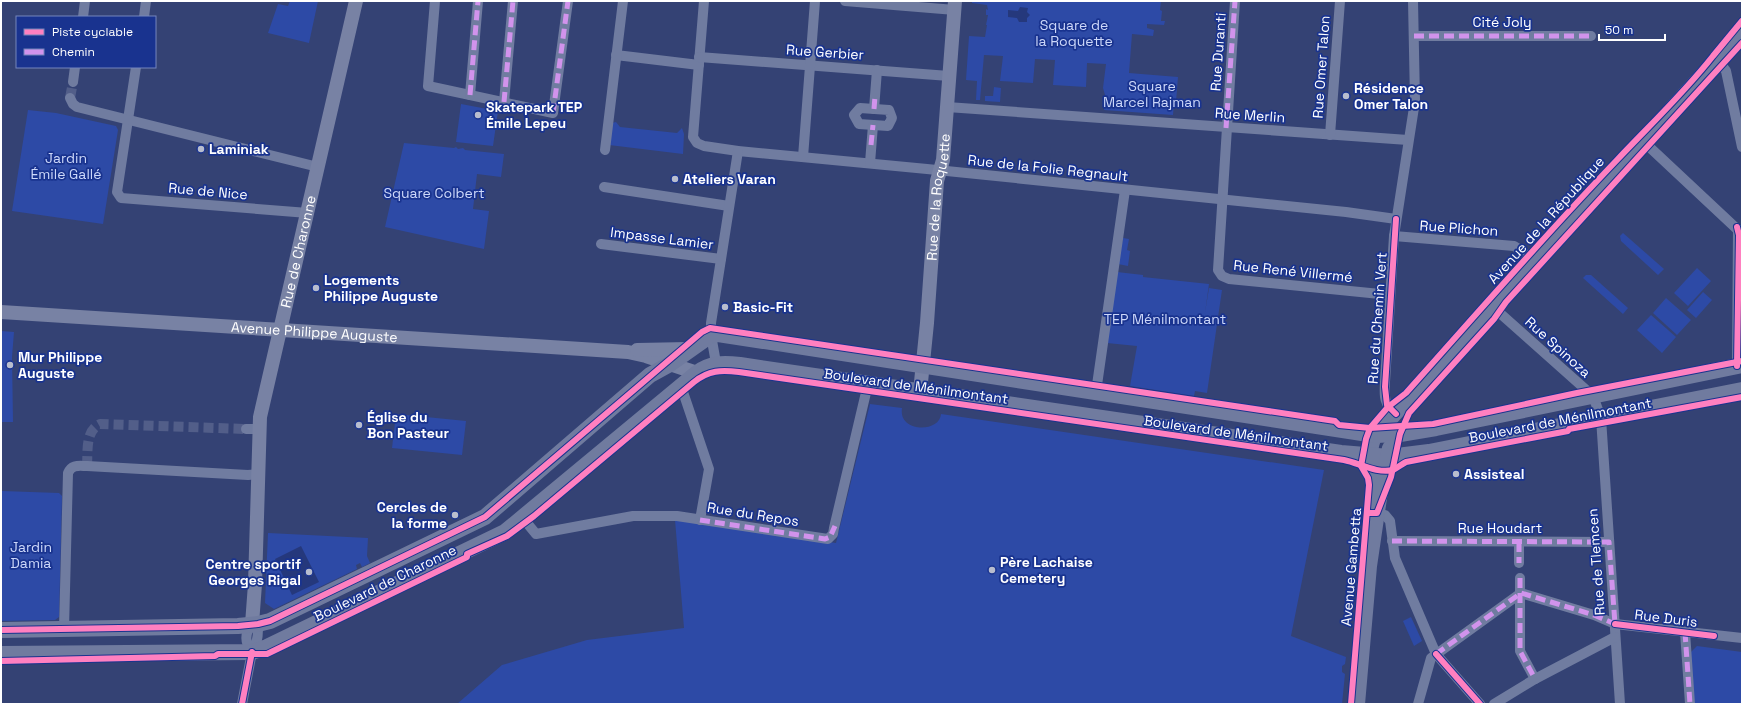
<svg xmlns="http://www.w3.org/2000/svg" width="1743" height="705" viewBox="0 0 1743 705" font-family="'Space Grotesk',sans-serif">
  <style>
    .green { fill: #2d4aa6 }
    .water { fill: #25387c }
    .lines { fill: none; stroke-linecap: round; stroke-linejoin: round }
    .street-tunnel { stroke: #525e89; stroke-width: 10; stroke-dasharray: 10 5; stroke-linecap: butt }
    .street { stroke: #707ca0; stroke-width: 10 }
    .secondary { stroke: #7882a4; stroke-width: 14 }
    .primary { stroke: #707b9f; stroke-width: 16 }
    .quiet { stroke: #d193ec; stroke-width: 5; stroke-dasharray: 10 5; stroke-linecap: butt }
    .cycleway-casing { stroke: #19338f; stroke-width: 8 }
    .cycleway { stroke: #ff80c0; stroke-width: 6 }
    .poi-dot { fill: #b8bdce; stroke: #19338f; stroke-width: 1.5 }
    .labels { text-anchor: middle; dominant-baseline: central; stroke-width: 3.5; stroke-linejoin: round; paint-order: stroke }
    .street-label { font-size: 14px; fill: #fff; stroke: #19338f }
    .park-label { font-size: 14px; fill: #cdd8fa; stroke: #19338f }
    .poi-label { font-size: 14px; font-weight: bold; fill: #fff; stroke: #19338f; text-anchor: start }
  </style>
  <rect width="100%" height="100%" fill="#344274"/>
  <!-- green -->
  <g class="green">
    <path d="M290,1H318L309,43L268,33L278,4L288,6Z"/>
    <path d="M972,1H1161L1160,10L1162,11L1161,21H1165L1164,25L1147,24V28L1154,30L1153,36L1132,34L1129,73L1178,77L1176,102H1174L1173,115L1104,110L1105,95L1103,88L1106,64L1087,63L1086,87L1053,85L1055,60L1035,59L1033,83L1000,81L1003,56L984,55L980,100H976L977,81L966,80L969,36L985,37L987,25H986L988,15H986V9L988,10L987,5L972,3Z"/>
    <path d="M994,87L1001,88L1000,102L985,101V96H993Z"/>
    <path d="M461,104L498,111L493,146L456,142Z"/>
    <path d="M28,110L56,113L116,126L118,130L103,224L12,211Z"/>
    <path d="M616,122L620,127L677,133L682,128L684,134L683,154L609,145L612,123Z"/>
    <path d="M404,143L454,148L456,147L458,149L463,148L465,150L504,154L501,177L477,174L473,209L489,211L484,249L385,227Z"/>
    <path d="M1623,233L1664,269L1658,275L1621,241L1620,236Z"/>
    <path d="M1123,238L1129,239L1127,250L1130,251L1128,266L1118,264Z"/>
    <path d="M1697,268L1711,281L1688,306L1674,293Z"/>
    <path d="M1117,272L1143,275V277L1209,284L1205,313L1209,288L1222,290L1207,393L1195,391L1194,396L1130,386L1137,346L1107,343Z"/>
    <path d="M1586,275H1591L1628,308L1623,314L1583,278Z"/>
    <path d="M1703,292L1712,300L1696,318L1687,310Z"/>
    <path d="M1666,298L1691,320L1677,335L1653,313Z"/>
    <path d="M1651,315L1676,337L1662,353L1637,330Z"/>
    <path d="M1,331L14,332L12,357L13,422H1Z"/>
    <path d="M870,404L902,408C898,433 940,433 941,414L1324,470L1291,636L1346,657L1345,664L1342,666V672L1345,674L1342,704H457L502,665L587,640L684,628L675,520L836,543Z"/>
    <path d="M396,414L466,421L462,455L392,448Z"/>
    <path d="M2,491L59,493L62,496L59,617L55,620L1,621Z"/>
    <path d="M268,533L368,538L367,556L370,563L362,567L360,563L356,565L357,569L274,609L265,603Z"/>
    <path d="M1411,617L1422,641L1414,646L1403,621Z"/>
    <path d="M1697,646L1742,652V704H1692L1689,654Z"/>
  </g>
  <!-- water -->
  <g class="water">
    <path d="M1020,7L1028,8L1027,12L1030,15L1027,18V22H1019L1017,18L1008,17V10L1018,11Z"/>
    <path d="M301,546L319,582L292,595L275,559Z"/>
  </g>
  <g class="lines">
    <!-- street-tunnel -->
    <g class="street-tunnel">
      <path d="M70,98L73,82"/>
      <path d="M87,466C88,451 85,431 100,424L246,429"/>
    </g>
    <!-- street -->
    <g class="street">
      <path d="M435,1L428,86L553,113L568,1"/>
      <path d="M704,1L693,137L697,143L704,146L738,151L927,169L1346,212L1396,219"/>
      <path d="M845,1L955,10"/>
      <path d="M1235,1L1218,270L1222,276L1229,279L1390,295"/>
      <path d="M83,17L85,1"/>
      <path d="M144,17L146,1"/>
      <path d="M1414,36H1591"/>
      <path d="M616,55L699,65"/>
      <path d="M699,57L949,76"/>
      <path d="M1718,60L1726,71L1742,147"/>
      <path d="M136,67L117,192L121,198L308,213"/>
      <path d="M73,82L75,67"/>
      <path d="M470,95L478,1"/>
      <path d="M70,98L73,104L77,107L318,167"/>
      <path d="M504,102L513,1"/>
      <path d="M947,107L1408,140"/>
      <path d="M860,108L889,110L892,118L888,126L859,124L854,115Z"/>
      <path d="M874,109L877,70"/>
      <path d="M1330,135L1340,1"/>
      <path d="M1644,142L1738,230L1737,366"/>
      <path d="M605,150L623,1"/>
      <path d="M803,157L815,1"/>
      <path d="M870,163L873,125"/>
      <path d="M604,187L729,206"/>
      <path d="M1394,236L1514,246L1522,251L1533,262"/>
      <path d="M601,244L721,259"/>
      <path d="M1493,307L1593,396L1601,418L1620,704"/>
      <path d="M716,363L711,335V323L738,151"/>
      <path d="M681,386L709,469L700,520"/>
      <path d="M1096,392L1125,190"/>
      <path d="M1396,414C1384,404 1384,397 1385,382L1394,236L1415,101L1413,1"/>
      <path d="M246,429H260"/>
      <path d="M1377,513L1385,515L1390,521L1395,558L1436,654L1480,704"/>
      <path d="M522,517L536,534L633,516H677L828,539L833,534L834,528L868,384"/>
      <path d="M1392,541L1609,542"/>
      <path d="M1519,542V563"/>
      <path d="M1520,578V651L1535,679"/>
      <path d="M64,629L68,473C72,464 79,466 87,466L248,475L258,474"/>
      <path d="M1685,632L1690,704"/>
      <path d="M242,704L252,652C257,645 258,638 258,629L252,624C244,634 245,643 252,652"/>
      <path d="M1418,704L1431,658L1521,593L1594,615L1615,624L1742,638"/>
      <path d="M1494,704L1535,679L1615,637"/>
    </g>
    <!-- secondary -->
    <g class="secondary">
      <path id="s1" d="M1,312L628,352L646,356L697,373"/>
      <path d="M637,350L689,349"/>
      <path id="s2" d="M920,392L927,323L937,181L943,160L955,1"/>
      <path id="s3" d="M252,624L255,584L260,417L356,1"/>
    </g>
    <!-- primary -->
    <g class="primary">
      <path d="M1379,498C1375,479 1364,453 1375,435L1742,32"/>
      <path d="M1,630L238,626L258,624L270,621L485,517L650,375L670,364L711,335L718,334L1375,435L1400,434L1436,428L1742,365"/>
      <path d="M1,654L252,652L267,647L505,532L697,373C711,363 723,363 740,365L1341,453L1389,457L1429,452L1742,390"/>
      <path d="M1357,704L1369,566L1379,498L1390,448"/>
    </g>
    <!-- quiet -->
    <g class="quiet">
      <path d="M1414,36H1591"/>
      <path d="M470,95L478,1"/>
      <path d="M504,102L513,1"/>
      <path d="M874,109L875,96"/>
      <path d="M553,113L568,1"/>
      <path d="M1226,128L1235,1"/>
      <path d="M871,145L873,125"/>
      <path d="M700,520L825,539L830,537L835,526"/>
      <path d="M1392,541L1609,542L1615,624"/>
      <path d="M1519,542V563"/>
      <path d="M1520,578V651L1535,679"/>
      <path d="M1685,632L1690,704"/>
      <path d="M1436,654L1521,593L1594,615L1615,624"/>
    </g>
    <!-- cycleway casing -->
    <g class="cycleway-casing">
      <g id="cycleway">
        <path d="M1737,227L1739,235L1737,366"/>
        <path d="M1396,414L1387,405L1385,387L1396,219"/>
        <path d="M1367,513H1377L1391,477L1400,434L1409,413L1494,319L1506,302L1742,43"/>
        <path d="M1615,624L1714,636"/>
        <path d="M1,630L238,626L258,624L270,621L485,517L702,332L710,328L1335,421L1339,425L1370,428L1433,424L1577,393L1742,361"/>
        <path d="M1436,654L1480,704"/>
        <path d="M1,661L215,656L218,654H267L467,557V554L507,536L534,516L694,382C709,370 721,370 739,372L1344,460C1359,463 1377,474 1393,470C1397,468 1402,464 1406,462L1568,431L1569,429L1742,397"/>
        <path d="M242,704L252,652"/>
        <path d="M1351,704L1369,485L1368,478L1361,466L1366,439L1370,428L1388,407L1406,393C1476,315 1544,236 1617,160C1649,126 1684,93 1713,56C1723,44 1732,33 1742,21"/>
      </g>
    </g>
    <!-- cycleway -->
    <use href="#cycleway" class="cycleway"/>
  </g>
  <!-- markers -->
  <g class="poi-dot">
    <circle cx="1346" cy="96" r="4"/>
    <circle cx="478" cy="115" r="4"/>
    <circle cx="201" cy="149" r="4"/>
    <circle cx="675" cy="179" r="4"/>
    <circle cx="316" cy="288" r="4"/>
    <circle cx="725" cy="307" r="4"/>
    <circle cx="10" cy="365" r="4"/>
    <circle cx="359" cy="425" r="4"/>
    <circle cx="1456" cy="474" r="4"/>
    <circle cx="455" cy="515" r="4"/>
    <circle cx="992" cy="570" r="4"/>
    <circle cx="309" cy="572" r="4"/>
  </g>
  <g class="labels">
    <!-- street labels -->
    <g class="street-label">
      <text x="1502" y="22">Cité Joly</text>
      <text transform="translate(825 52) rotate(4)">Rue Gerbier</text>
      <text transform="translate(1218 52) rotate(-86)">Rue Duranti</text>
      <text transform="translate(1321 67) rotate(-86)">Rue Omer Talon</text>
      <text transform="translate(1250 115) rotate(4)">Rue Merlin</text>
      <text transform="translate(1048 168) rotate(6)">Rue de la Folie Regnault</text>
      <text transform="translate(208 191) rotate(5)">Rue de Nice</text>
      <text stroke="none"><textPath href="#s2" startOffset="196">Rue de la Roquette</textPath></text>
      <text transform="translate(1546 220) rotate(-48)">Avenue de la République</text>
      <text transform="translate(1459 228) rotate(4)">Rue Plichon</text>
      <text transform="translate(662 238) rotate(7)">Impasse Lamier</text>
      <text stroke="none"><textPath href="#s3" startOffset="377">Rue de Charonne</textPath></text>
      <text transform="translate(1293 271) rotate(6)">Rue René Villermé</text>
      <text transform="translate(1377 318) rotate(-86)">Rue du Chemin Vert</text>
      <text stroke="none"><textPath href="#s1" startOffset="314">Avenue Philippe Auguste</textPath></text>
      <text transform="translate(1558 347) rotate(42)">Rue Spinoza</text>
      <text transform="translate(916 386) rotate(8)">Boulevard de Ménilmontant</text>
      <text transform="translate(1560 420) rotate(-11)">Boulevard de Ménilmontant</text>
      <text transform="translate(1236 433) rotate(8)">Boulevard de Ménilmontant</text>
      <text transform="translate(753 514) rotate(9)">Rue du Repos</text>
      <text x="1500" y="528">Rue Houdart</text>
      <text transform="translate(1596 562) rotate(-94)">Rue de Tlemcen</text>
      <text transform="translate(1351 567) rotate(-85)">Avenue Gambetta</text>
      <text transform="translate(385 583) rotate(-26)">Boulevard de Charonne</text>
      <text transform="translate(1666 618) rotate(7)">Rue Duris</text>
    </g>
    <!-- park labels -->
    <g class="park-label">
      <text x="1074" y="25">Square de<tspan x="1074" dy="16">la Roquette</tspan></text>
      <text x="1152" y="86">Square<tspan x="1152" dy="16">Marcel Rajman</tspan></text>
      <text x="66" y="158">Jardin<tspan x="66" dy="16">Émile Gallé</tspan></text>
      <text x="434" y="193">Square Colbert</text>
      <text x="1165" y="319">TEP Ménilmontant</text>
      <text x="31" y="547">Jardin<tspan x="31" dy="16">Damia</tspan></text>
    </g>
    <!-- poi labels -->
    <g class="poi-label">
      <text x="1354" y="88">Résidence<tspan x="1354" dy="16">Omer Talon</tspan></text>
      <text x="486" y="107">Skatepark TEP<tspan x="486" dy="16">Émile Lepeu</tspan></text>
      <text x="209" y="149">Laminiak</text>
      <text x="683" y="179">Ateliers Varan</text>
      <text x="324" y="280">Logements<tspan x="324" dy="16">Philippe Auguste</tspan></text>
      <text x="733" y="307">Basic-Fit</text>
      <text x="18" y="357">Mur Philippe<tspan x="18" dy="16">Auguste</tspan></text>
      <text x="367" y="417">Église du<tspan x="367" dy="16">Bon Pasteur</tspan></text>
      <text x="1464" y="474">Assisteal</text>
      <text x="447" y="507" text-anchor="end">Cercles de<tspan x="447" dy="16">la forme</tspan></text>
      <text x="1000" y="562">Père Lachaise<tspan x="1000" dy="16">Cemetery</tspan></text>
      <text x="301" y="564" text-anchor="end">Centre sportif<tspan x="301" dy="16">Georges Rigal</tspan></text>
    </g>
  </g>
  <!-- border -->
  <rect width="1743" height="705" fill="none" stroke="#ffffff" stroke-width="4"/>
  <!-- legend -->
  <rect x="16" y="16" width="140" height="52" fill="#19338f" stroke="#7585bc"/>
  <rect x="24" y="29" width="20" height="6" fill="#ff80c0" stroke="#7585bc"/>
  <text x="52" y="36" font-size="12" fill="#ffffff">Piste cyclable</text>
  <rect x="24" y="49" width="20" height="6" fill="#d193ec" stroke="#7585bc"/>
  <text x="52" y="56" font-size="12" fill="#ffffff">Chemin</text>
  <!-- scale -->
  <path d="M1599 34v6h66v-6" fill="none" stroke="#ffffff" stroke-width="2"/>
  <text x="1605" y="34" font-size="12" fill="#ffffff" stroke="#19338f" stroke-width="3" paint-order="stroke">50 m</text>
</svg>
